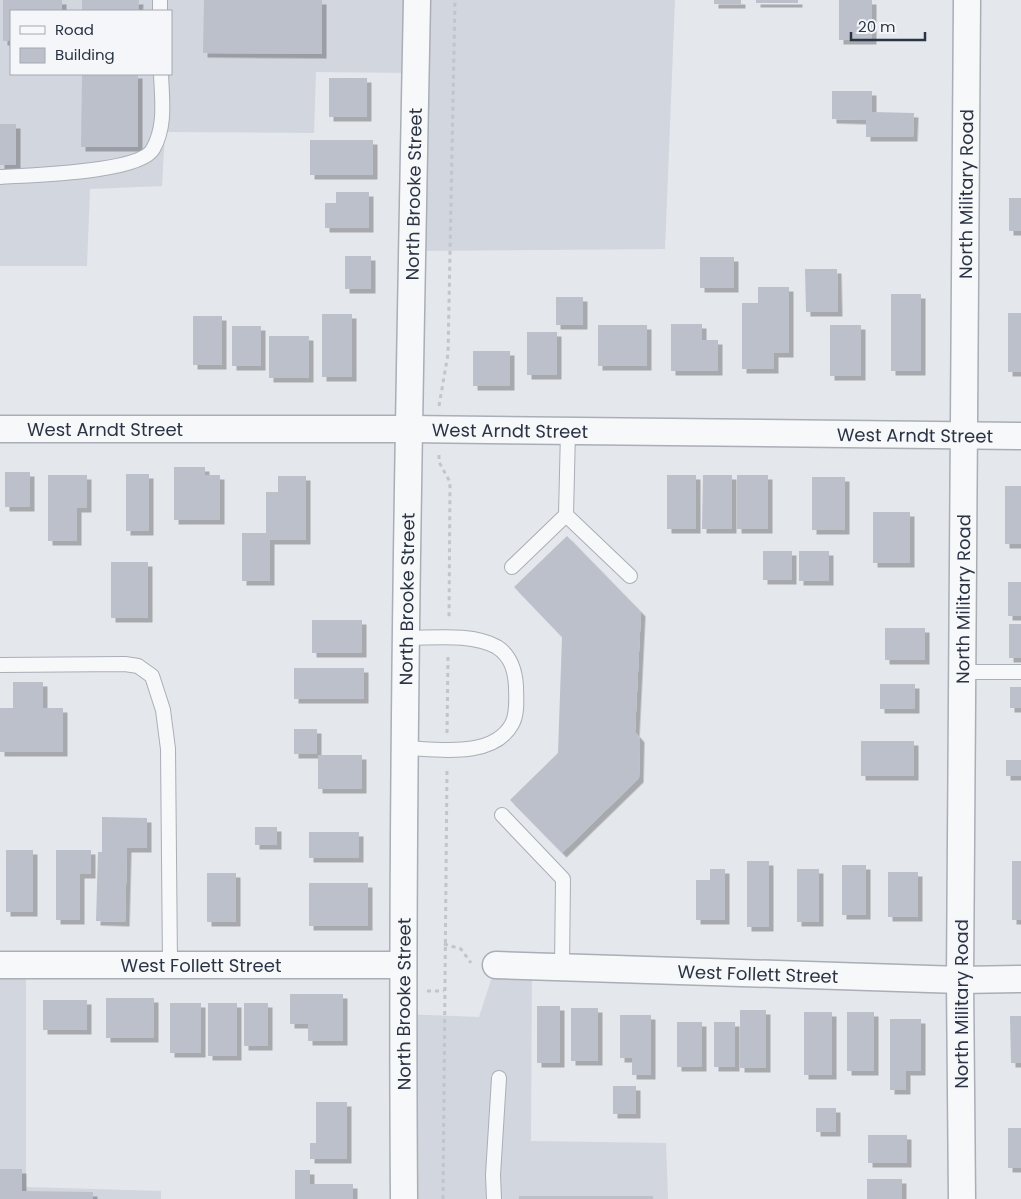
<svg xmlns="http://www.w3.org/2000/svg" width="1021" height="1199" viewBox="0 0 1021 1199" font-family="Poppins,sans-serif">
  <style>
    .built { fill: #d2d6de; fill-rule: evenodd }
    .building { fill: #bbc0ca; filter: url(#shadow) }
    .lines { fill: none; stroke-linecap: round; stroke-linejoin: round }
    .lane-casing { stroke: #a9aeb7; stroke-width: 16 }
    .street-casing { stroke: #a9aeb7; stroke-width: 29 }
    .path { stroke: #c2c5cb; stroke-width: 3; stroke-dasharray: 4 4; stroke-linecap: butt }
    .lane { stroke: #f7f8fa; stroke-width: 14 }
    .street { stroke: #f7f8fa; stroke-width: 26 }
    .labels { text-anchor: middle; dominant-baseline: central; stroke-width: 4; stroke-linejoin: round; paint-order: stroke }
    .street-label { font-size: 18px; fill: #2b3445; stroke: #f4f6f9 }
  </style>
  <defs>
    <filter id="shadow"><feDropShadow dx="4.5" dy="4.5" stdDeviation="0" flood-color="#0004"/></filter>
  </defs>
  <rect width="100%" height="100%" fill="#e4e7ec"/>
  <!-- built -->
  <g class="built">
    <path d="M0,0H675L665,249L412,251L416,73L316,72L314,133L165,132L162,186L90,189L87,266H0ZM11,11H171V74H11Z"/>
    <path d="M0,965H26V1187L161,1191V1199H0Z"/>
    <path d="M496,965L532,966L531,1141L666,1143L668,1199H404L402,1014L479,1017Z"/>
  </g>
  <!-- building -->
  <g class="building">
    <path d="M3,0H62V11H11V41H3Z"/>
    <path d="M82,0H139L138,11H82Z"/>
    <path d="M204,0H322V54L203,53Z"/>
    <rect x="714" y="0" width="27" height="4"/>
    <rect x="756" y="0" width="42" height="3"/>
    <rect x="839" y="0" width="33" height="40"/>
    <path d="M82,74H138V147H81Z"/>
    <rect x="329" y="78" width="38" height="39"/>
    <path d="M832,91H872V112L914,113L913,137H866V120L832,119Z"/>
    <rect x="0" y="124" width="16" height="41"/>
    <rect x="310" y="140" width="63" height="35"/>
    <path d="M336,192H369V228H325V203H336Z"/>
    <rect x="1009" y="198" width="12" height="33"/>
    <rect x="345" y="256" width="26" height="33"/>
    <rect x="700" y="257" width="34" height="31"/>
    <path d="M805,269H837L838,312H806Z"/>
    <path d="M758,287H789V353H774V369H742V303H758Z"/>
    <rect x="891" y="294" width="30" height="77"/>
    <rect x="556" y="297" width="27" height="28"/>
    <rect x="1008" y="313" width="13" height="59"/>
    <rect x="322" y="314" width="30" height="63"/>
    <rect x="193" y="316" width="29" height="49"/>
    <path d="M671,324H702V340H718V371H671Z"/>
    <rect x="598" y="325" width="49" height="41"/>
    <rect x="830" y="325" width="31" height="51"/>
    <rect x="232" y="326" width="29" height="40"/>
    <rect x="527" y="332" width="30" height="43"/>
    <rect x="269" y="336" width="40" height="42"/>
    <rect x="473" y="351" width="37" height="35"/>
    <path d="M174,467H205V475H220V520H174Z"/>
    <rect x="5" y="472" width="25" height="35"/>
    <rect x="126" y="474" width="23" height="57"/>
    <path d="M48,475H87V508H77V541H48Z"/>
    <rect x="667" y="475" width="29" height="54"/>
    <path d="M703,475H732V529H702Z"/>
    <rect x="737" y="475" width="31" height="54"/>
    <path d="M278,476H306V540H270V581H242V533H266V492H278Z"/>
    <rect x="812" y="477" width="33" height="53"/>
    <rect x="1005" y="486" width="16" height="58"/>
    <rect x="873" y="512" width="37" height="51"/>
    <path d="M567,536L641,612L635,732L640,738L639,778L562,853L510,800L558,753L562,637L514,587Z"/>
    <rect x="763" y="551" width="29" height="29"/>
    <rect x="799" y="551" width="30" height="30"/>
    <rect x="111" y="562" width="37" height="56"/>
    <rect x="1008" y="582" width="13" height="34"/>
    <rect x="312" y="620" width="50" height="33"/>
    <rect x="1009" y="624" width="12" height="34"/>
    <rect x="885" y="628" width="40" height="32"/>
    <rect x="294" y="668" width="70" height="31"/>
    <path d="M13,682H43V708H63V752H0V708H13Z"/>
    <rect x="880" y="684" width="35" height="25"/>
    <rect x="1010" y="687" width="11" height="21"/>
    <rect x="294" y="729" width="23" height="25"/>
    <rect x="861" y="741" width="53" height="35"/>
    <rect x="318" y="755" width="44" height="34"/>
    <rect x="1006" y="760" width="15" height="16"/>
    <path d="M102,817L147,818V848H127L125,922L96,921L98,852H102Z"/>
    <rect x="255" y="827" width="22" height="18"/>
    <rect x="309" y="832" width="50" height="26"/>
    <rect x="6" y="850" width="27" height="62"/>
    <path d="M56,850H91V874H80V920H56Z"/>
    <rect x="747" y="861" width="22" height="66"/>
    <rect x="1012" y="861" width="9" height="59"/>
    <rect x="842" y="865" width="24" height="50"/>
    <path d="M710,869H725V920H696V880H710Z"/>
    <rect x="797" y="869" width="22" height="53"/>
    <rect x="888" y="872" width="30" height="45"/>
    <rect x="207" y="873" width="29" height="49"/>
    <rect x="309" y="883" width="59" height="43"/>
    <path d="M290,994H343V1041H308V1024H290Z"/>
    <rect x="106" y="998" width="48" height="40"/>
    <rect x="43" y="1000" width="44" height="30"/>
    <rect x="170" y="1003" width="31" height="50"/>
    <rect x="208" y="1003" width="29" height="53"/>
    <rect x="244" y="1003" width="24" height="43"/>
    <rect x="537" y="1006" width="23" height="57"/>
    <rect x="571" y="1008" width="27" height="53"/>
    <rect x="740" y="1010" width="26" height="58"/>
    <rect x="804" y="1012" width="28" height="63"/>
    <rect x="847" y="1012" width="27" height="59"/>
    <path d="M620,1015H651V1075H632V1058H620Z"/>
    <path d="M1010,1016H1021V1063H1011Z"/>
    <path d="M890,1019H921V1071H906V1090H890Z"/>
    <rect x="677" y="1022" width="25" height="45"/>
    <rect x="714" y="1022" width="21" height="45"/>
    <rect x="613" y="1086" width="23" height="28"/>
    <path d="M316,1102H347V1159H310V1143H316Z"/>
    <rect x="816" y="1108" width="20" height="24"/>
    <rect x="1008" y="1128" width="13" height="40"/>
    <rect x="868" y="1135" width="39" height="28"/>
    <path d="M0,1169H22V1191L93,1192V1199H0Z"/>
    <path d="M295,1170H310V1184H353V1199H295Z"/>
    <rect x="867" y="1179" width="35" height="20"/>
    <rect x="519" y="1196" width="134" height="3"/>
  </g>
  <g class="lines">
    <!-- lane casing -->
    <g class="lane-casing">
      <g id="lane">
        <path d="M160,0V11"/>
        <path d="M0,177C28,175 140,173 153,149C166,126 162,100 161,74"/>
        <path d="M568,431L566,515L630,576"/>
        <path d="M512,567L566,515"/>
        <path d="M0,665L125,664L138,666L152,676L163,710L168,749L170,965"/>
        <path d="M963,672H1021"/>
        <path d="M405,748C437,749 493,759 512,724C518,713 516,698 516,686C515,670 511,656 497,647C472,633 434,638 406,638"/>
        <path d="M502,815L563,879L562,966"/>
        <path d="M494,1199L493,1175L499,1078"/>
      </g>
    </g>
    <!-- street casing -->
    <g class="street-casing">
      <g id="street">
        <path id="s1" d="M0,429H409L1021,436"/>
        <path id="s2" d="M0,965H402"/>
        <path id="s3" d="M496,965L960,980L1021,979"/>
        <path id="s4" d="M404,1199C401,799 409,400 417,0"/>
        <path id="s5" d="M962,1199L960,980L967,0"/>
      </g>
    </g>
    <!-- path -->
    <g class="path">
      <path d="M439,406L448,354L455,0"/>
      <path d="M439,455V462L450,482L449,618"/>
      <path d="M447,733L448,657"/>
      <path d="M444,944L461,949L471,963"/>
      <path d="M427,991H444"/>
      <path d="M443,1199L447,769"/>
    </g>
    <!-- lane -->
    <use href="#lane" class="lane"/>
    <!-- street -->
    <use href="#street" class="street"/>
  </g>
  <g class="labels">
    <!-- street labels -->
    <g class="street-label">
      <text stroke="none"><textPath href="#s4" startOffset="1005">North Brooke Street</textPath></text>
      <text stroke="none"><textPath href="#s5" startOffset="1005">North Military Road</textPath></text>
      <text stroke="none"><textPath href="#s1" startOffset="105">West Arndt Street</textPath></text>
      <text stroke="none"><textPath href="#s1" startOffset="510">West Arndt Street</textPath></text>
      <text stroke="none"><textPath href="#s1" startOffset="915">West Arndt Street</textPath></text>
      <text stroke="none"><textPath href="#s4" startOffset="600">North Brooke Street</textPath></text>
      <text stroke="none"><textPath href="#s5" startOffset="600">North Military Road</textPath></text>
      <text stroke="none"><textPath href="#s2" startOffset="201">West Follett Street</textPath></text>
      <text stroke="none"><textPath href="#s3" startOffset="262">West Follett Street</textPath></text>
      <text stroke="none"><textPath href="#s4" startOffset="195">North Brooke Street</textPath></text>
      <text transform="translate(961 1004) rotate(-90)">North Military Road</text>
    </g>
  </g>
  <!-- legend -->
  <rect x="10" y="10" width="162" height="65" fill="#f4f6f9" stroke="#a4a8b1"/>
  <rect x="20" y="26" width="25" height="8" fill="#f7f8fa" stroke="#a4a8b1"/>
  <text x="55" y="35" font-size="15" fill="#2b3445">Road</text>
  <rect x="20" y="48" width="25" height="15" fill="#bbc0ca" stroke="#a4a8b1"/>
  <text x="55" y="60" font-size="15" fill="#2b3445">Building</text>
  <!-- scale -->
  <path d="M851 32v8h74v-8" fill="none" stroke="#2b3445" stroke-width="2.5"/>
  <text x="858" y="32" font-size="15" fill="#2b3445" stroke="#f4f6f9" stroke-width="4" paint-order="stroke">20 m</text>
</svg>
